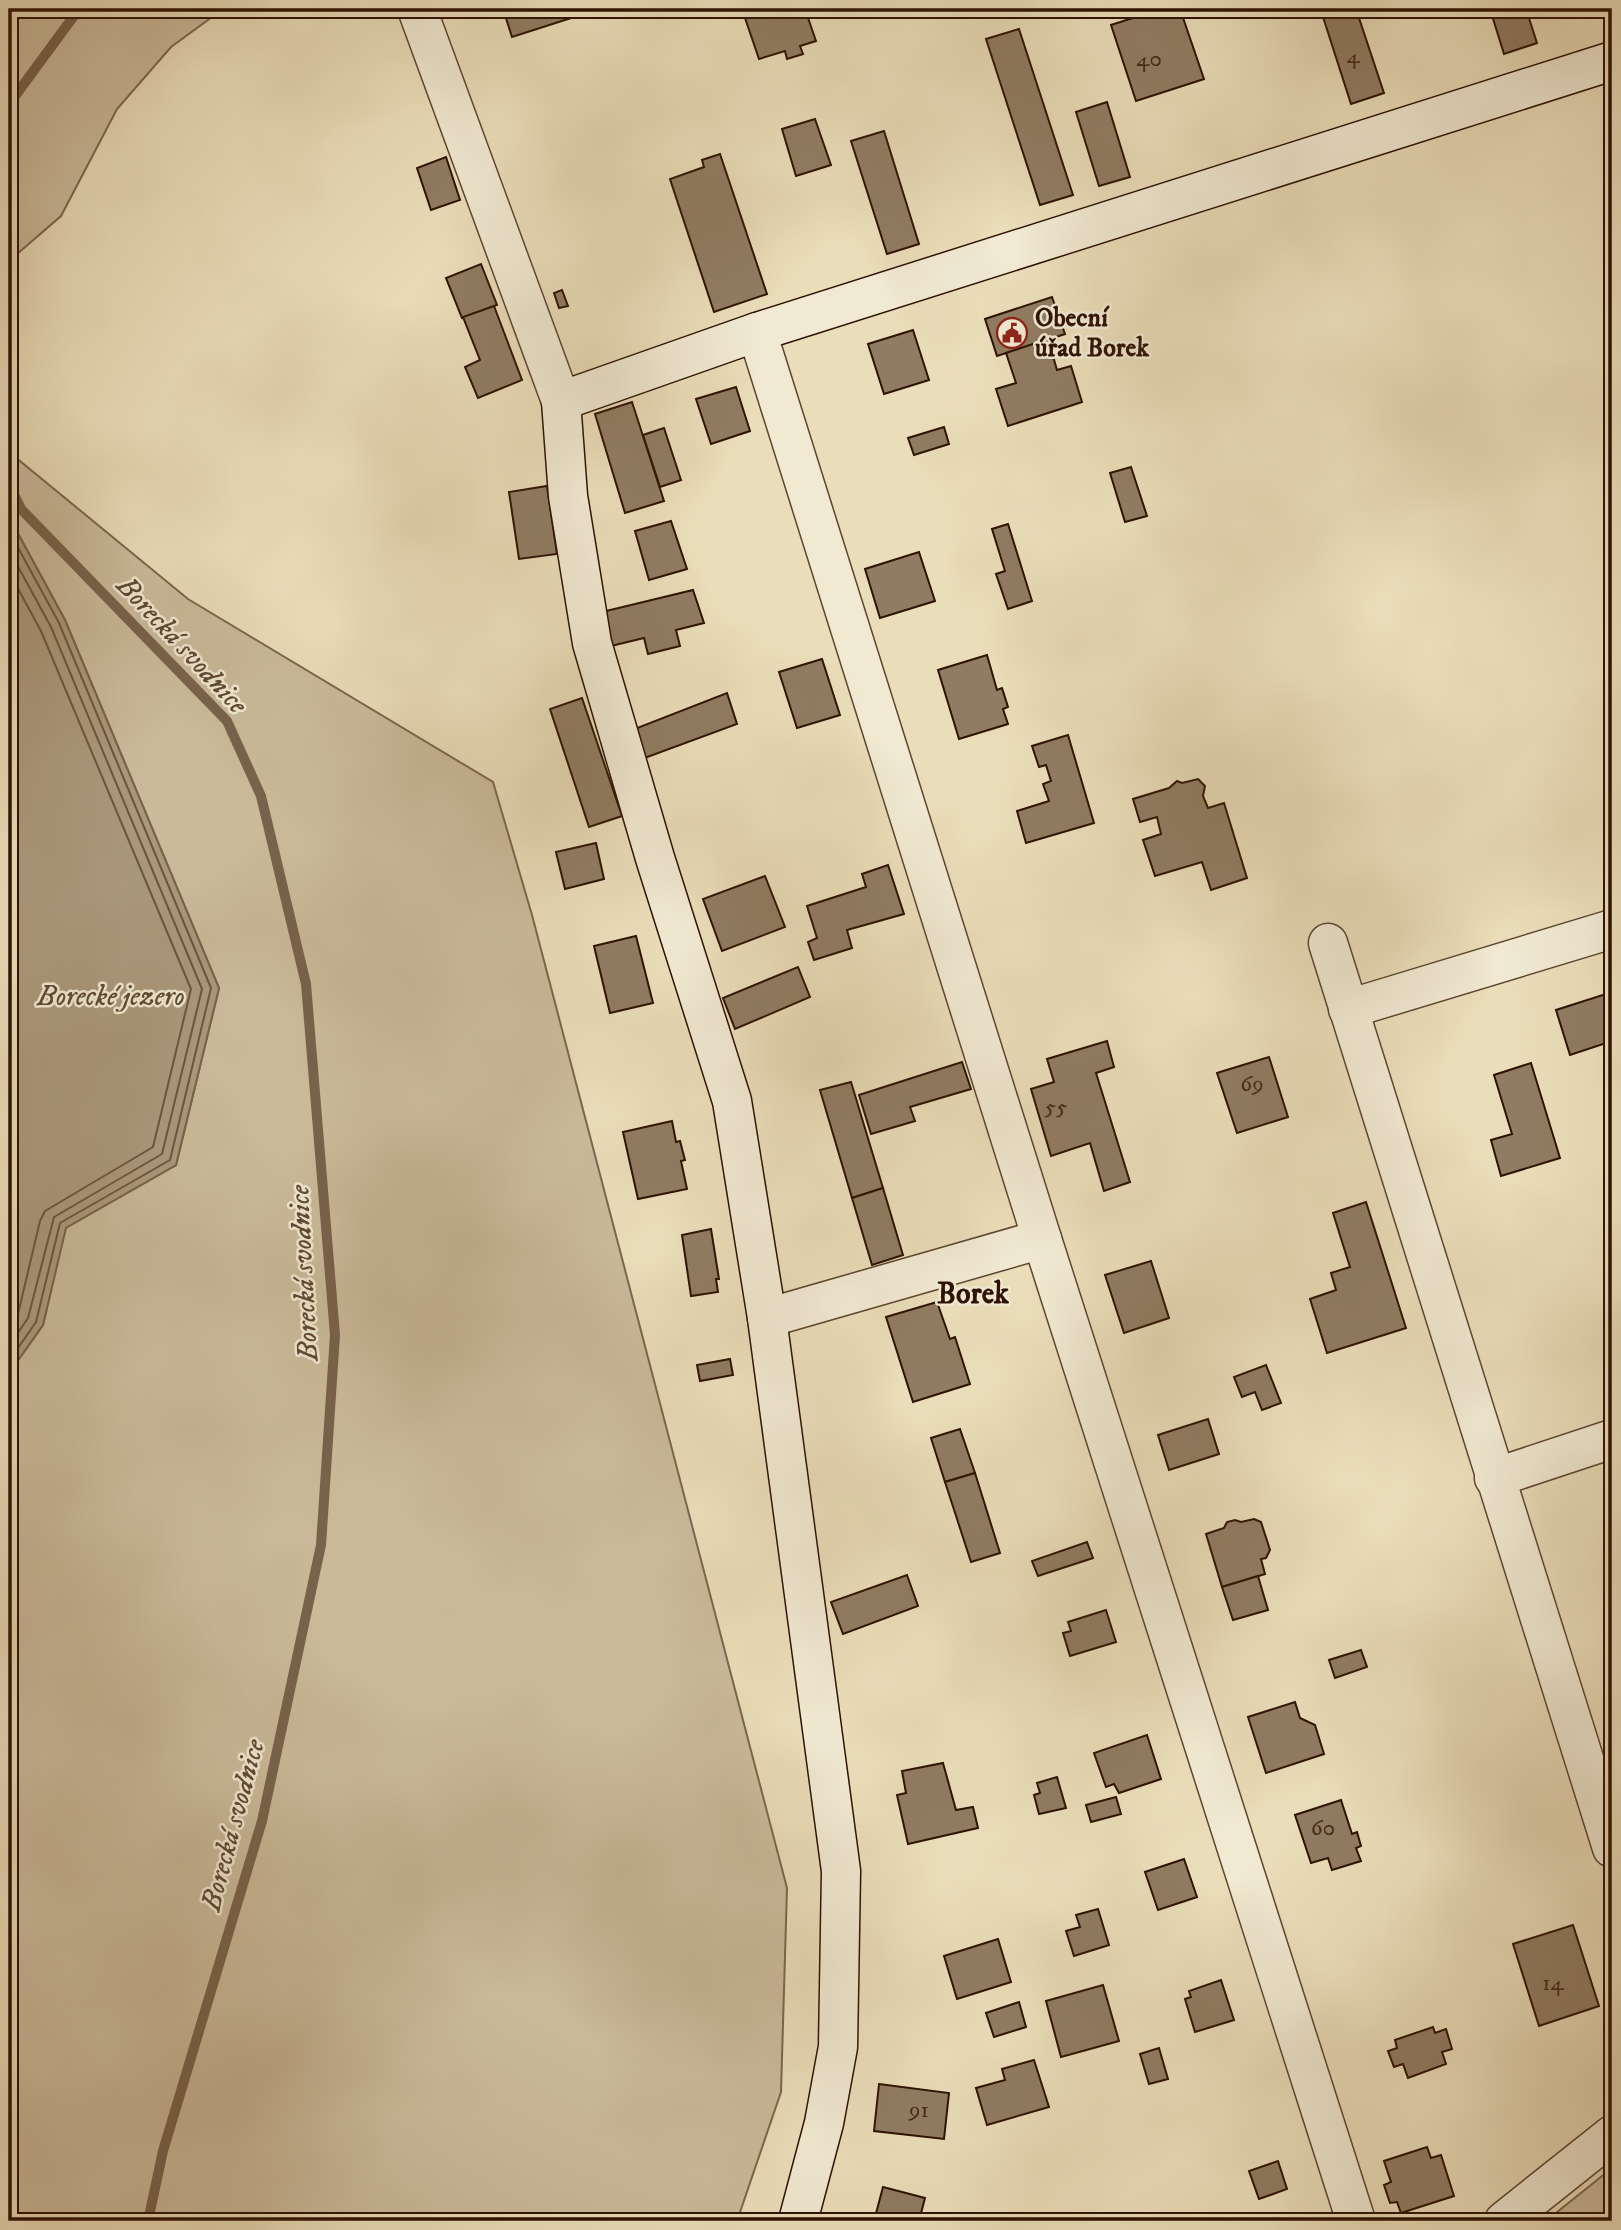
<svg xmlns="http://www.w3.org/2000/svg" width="1621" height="2230" viewBox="0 0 1621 2230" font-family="'IM FELL DW Pica',serif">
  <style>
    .green { fill: #caba9a; stroke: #7c664e; stroke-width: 2 }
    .water { fill: #aa987b; stroke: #78624b; stroke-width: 2 }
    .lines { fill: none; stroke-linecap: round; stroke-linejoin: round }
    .shore { stroke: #6c553f; stroke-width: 2 }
    .stream { stroke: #78624b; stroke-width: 10 }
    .building { fill: #907c62; stroke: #2e1203; stroke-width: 2 }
    .street-casing { stroke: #5d4530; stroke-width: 41 }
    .secondary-casing { stroke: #2e1203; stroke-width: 41 }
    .street { stroke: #f1e9d2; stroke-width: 38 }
    .secondary { stroke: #f1e9d2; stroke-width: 38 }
    .labels { text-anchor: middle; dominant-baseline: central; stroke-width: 5; stroke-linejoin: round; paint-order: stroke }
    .number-label { font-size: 23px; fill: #462c1b }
    .poi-label { font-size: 26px; font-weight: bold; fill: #2e1203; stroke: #f1e9d2; text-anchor: start }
    .water-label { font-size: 28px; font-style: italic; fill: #604833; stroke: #f1e9d2 }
    .quarter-label { font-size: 30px; font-weight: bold; fill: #2e1203; stroke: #f1e9d2 }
  </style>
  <rect width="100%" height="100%" fill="#eaddb9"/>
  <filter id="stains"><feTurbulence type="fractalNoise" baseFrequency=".00286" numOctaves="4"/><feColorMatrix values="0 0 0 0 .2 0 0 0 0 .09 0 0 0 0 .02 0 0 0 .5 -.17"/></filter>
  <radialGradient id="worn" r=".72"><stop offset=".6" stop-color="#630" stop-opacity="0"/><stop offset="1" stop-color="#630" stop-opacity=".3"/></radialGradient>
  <!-- green -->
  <g class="green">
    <path d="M9,9H223L171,47L117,109L61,216L9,261Z"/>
    <path d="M9,452L188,599L493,782L532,915L787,1888L781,2092L737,2221H9V1373L43,1325L65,1228L176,1165L219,988L65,620L9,517Z"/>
    <path d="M1612,2168V2221H1546Z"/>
  </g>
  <!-- water -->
  <path class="water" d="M9,517L65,620L219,988L176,1165L66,1228L43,1325L9,1373Z"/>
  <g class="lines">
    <!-- shore -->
    <g class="shore">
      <path d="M9,531L59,623L211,988L170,1160L60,1223L36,1322L9,1361"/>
      <path d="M9,550L51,627L202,989L162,1154L54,1217L28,1318L9,1346"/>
      <path d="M9,572L41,631L191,989L153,1147L45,1211L40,1221L18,1314L9,1328"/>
    </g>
    <!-- stream -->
    <g class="stream">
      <path d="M9,113L15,96L79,9"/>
      <path d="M9,484L21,509L227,721L261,796L306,984L335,1335L321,1545L262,1821L163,2151L148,2221"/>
    </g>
  </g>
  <!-- building -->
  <g class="building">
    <path d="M503,9H578L579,12L585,10L587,13L512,37Z"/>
    <path d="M763,9H805L816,41L800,46L803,54L787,59L785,51L759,59L744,15Z"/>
    <path d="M1161,9H1180L1204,79L1136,101L1111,25Z"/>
    <path d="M1347,9H1356L1384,93L1351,104L1323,17Z"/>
    <path d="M1490,9H1526L1537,43L1504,54Z"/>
    <path d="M1019,29L1073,195L1040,205L986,39Z"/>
    <path d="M1107,102L1130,177L1099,186L1076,112Z"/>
    <path d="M815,119L831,165L796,176L782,129Z"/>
    <path d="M884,131L919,244L887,254L851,141Z"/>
    <path d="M720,154L767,294L714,312L670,179L704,167L702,160Z"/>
    <path d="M446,157L460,200L431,210L417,168Z"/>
    <path d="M481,264L497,305L462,318L446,278Z"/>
    <path d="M562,290L568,306L559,308L554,293Z"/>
    <path d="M1052,297L1065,334L997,356L985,319Z"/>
    <path d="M494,306L522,380L478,398L465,367L480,360L463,317Z"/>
    <path d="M913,330L929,380L884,394L868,344Z"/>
    <path d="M1048,339L1057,370L1071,366L1082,402L1008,426L996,389L1016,383L1006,353Z"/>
    <path d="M736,387L750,431L711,444L696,399Z"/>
    <path d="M632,402L664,501L625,513L595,414Z"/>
    <path d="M944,427L949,444L914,455L908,438Z"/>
    <path d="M664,428L681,480L660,487L643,435Z"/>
    <path d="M1131,467L1147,516L1125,522L1110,473Z"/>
    <path d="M547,486L557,554L519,559L509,492Z"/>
    <path d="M671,521L687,569L649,580L635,531Z"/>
    <path d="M1008,524L1032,601L1008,609L996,574L1005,571L992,529Z"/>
    <path d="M919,552L935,601L880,618L865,569Z"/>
    <path d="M693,590L704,623L676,630L680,646L648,654L644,638L611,646L602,612Z"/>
    <path d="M987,655L997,690L1002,688L1008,707L1003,709L1008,724L959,739L938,670Z"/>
    <path d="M822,659L840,715L797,728L779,672Z"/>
    <path d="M727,693L737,724L642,759L632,730Z"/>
    <path d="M582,698L622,816L589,827L550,709Z"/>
    <path d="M1068,735L1094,823L1026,843L1017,811L1049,801L1043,784L1051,781L1046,765L1039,767L1032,746Z"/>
    <path d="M1198,779L1205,786L1203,796L1208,808L1224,803L1247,878L1211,890L1202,862L1155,876L1143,840L1161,834L1157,817L1140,822L1133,799L1169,788L1177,781L1182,783Z"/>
    <path d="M596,843L604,879L565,889L556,852Z"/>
    <path d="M888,865L904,914L847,930L852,948L814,960L808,942L817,938L807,906L866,887L862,874Z"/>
    <path d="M765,876L785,927L722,951L703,899Z"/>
    <path d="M636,936L653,1003L610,1013L594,946Z"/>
    <path d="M798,967L810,997L735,1029L723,998Z"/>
    <path d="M1612,992V1052L1609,1042L1570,1055L1556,1010Z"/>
    <path d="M1107,1041L1114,1067L1096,1073L1130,1182L1104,1191L1090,1143L1051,1156L1031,1089L1054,1082L1047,1059Z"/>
    <path d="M1269,1057L1288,1117L1237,1133L1217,1073Z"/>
    <path d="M962,1062L971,1089L910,1107L915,1121L871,1134L859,1095Z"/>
    <path d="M1531,1063L1560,1158L1501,1176L1491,1140L1512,1134L1494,1075Z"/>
    <path d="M851,1082L883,1188L852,1198L820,1090Z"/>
    <path d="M672,1121L676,1142L680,1141L685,1160L681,1161L687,1189L638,1199L623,1132Z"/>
    <path d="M883,1188L903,1255L872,1265L852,1198Z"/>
    <path d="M1366,1202L1406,1328L1327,1353L1310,1299L1336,1290L1331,1273L1350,1267L1333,1213Z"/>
    <path d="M711,1229L719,1279H716L718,1292L691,1296L682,1235Z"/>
    <path d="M1151,1261L1169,1318L1124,1333L1105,1275Z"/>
    <path d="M937,1302L950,1339L955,1337L970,1384L913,1402L886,1317Z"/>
    <path d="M730,1359L733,1375L700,1381L697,1365Z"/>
    <path d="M1266,1365L1281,1403L1262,1410L1255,1392L1242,1397L1234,1377Z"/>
    <path d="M1208,1419L1219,1454L1169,1470L1158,1435Z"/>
    <path d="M960,1429L975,1473L945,1482L931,1438Z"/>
    <path d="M975,1473L1000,1553L971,1562L945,1482Z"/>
    <path d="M1254,1519L1261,1522L1270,1550L1266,1558L1261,1559L1265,1574L1222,1587L1206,1534L1224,1528L1227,1522L1235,1520L1241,1522Z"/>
    <path d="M1087,1542L1093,1558L1038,1576L1032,1561Z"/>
    <path d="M907,1575L918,1606L843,1634L831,1602Z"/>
    <path d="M1258,1576L1268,1610L1233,1620L1222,1587Z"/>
    <path d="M1106,1610L1116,1642L1070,1656L1063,1633L1071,1631L1068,1622Z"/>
    <path d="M1361,1650L1367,1667L1335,1678L1329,1660Z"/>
    <path d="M1295,1702L1300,1718L1315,1725L1324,1754L1266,1773L1248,1717Z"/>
    <path d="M1147,1735L1161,1779L1119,1793L1114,1784L1106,1787L1094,1753Z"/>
    <path d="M943,1763L956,1810L973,1807L978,1828L908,1844L897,1795L906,1793L902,1771Z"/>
    <path d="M1057,1777L1066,1808L1039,1814L1034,1795L1040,1793L1037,1783Z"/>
    <path d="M1116,1797L1121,1814L1091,1822L1086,1805Z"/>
    <path d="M1341,1800L1352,1834L1357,1832L1361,1846L1356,1848L1361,1861L1332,1870L1328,1858L1311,1863L1295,1815Z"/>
    <path d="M1184,1859L1197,1897L1158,1910L1145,1872Z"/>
    <path d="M1098,1909L1109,1945L1074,1956L1066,1931L1080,1927L1076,1915Z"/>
    <path d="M1573,1925L1599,2006L1539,2026L1513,1944Z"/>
    <path d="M998,1939L1011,1982L957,1999L944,1956Z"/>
    <path d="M1221,1980L1234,2020L1195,2032L1185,1999L1191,1997L1189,1991Z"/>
    <path d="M1103,1985L1119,2041L1061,2057L1046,2001Z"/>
    <path d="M1019,2002L1026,2027L994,2037L986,2013Z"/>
    <path d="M1433,2027L1435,2033L1446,2029L1452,2049L1442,2052L1446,2064L1408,2078L1403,2064L1394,2067L1388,2051L1397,2048L1395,2040Z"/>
    <path d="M1159,2048L1168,2079L1149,2084L1140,2054Z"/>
    <path d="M1034,2060L1049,2107L987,2125L976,2088L1005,2080L1002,2069Z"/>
    <path d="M879,2084L949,2093L944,2139L874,2131Z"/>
    <path d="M1427,2147L1431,2158L1441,2155L1454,2196L1401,2213L1397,2202L1390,2203L1384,2185L1391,2182L1384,2161Z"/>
    <path d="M1278,2161L1287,2189L1259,2199L1249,2171Z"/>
    <path d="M883,2187L925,2198L919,2221H874Z"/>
  </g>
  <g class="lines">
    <!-- street casing -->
    <g class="street-casing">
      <g id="street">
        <path d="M417,9L561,401"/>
        <path d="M757,332L1042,1239L1356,2221"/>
        <path d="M1328,943L1612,1848"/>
        <path d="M1348,1009L1612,929"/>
        <path d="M767,1318L1042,1239"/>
        <path d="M1494,1478L1612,1439"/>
        <path d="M1504,2221L1612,2135"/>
      </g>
    </g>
    <!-- secondary casing -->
    <g class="secondary-casing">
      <path id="secondary" d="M798,2221L824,2123L838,2047L841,1871L767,1318L732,1101L655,858L592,643L568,496L561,401L757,332L1612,61"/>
    </g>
    <!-- street -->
    <use href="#street" class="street"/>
    <!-- secondary -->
    <use href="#secondary" class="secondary"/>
  </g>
  <!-- icons -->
  <defs>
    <g id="civic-ring" transform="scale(1.575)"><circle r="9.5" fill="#f1e9d2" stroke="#8f2418" stroke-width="1.5"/><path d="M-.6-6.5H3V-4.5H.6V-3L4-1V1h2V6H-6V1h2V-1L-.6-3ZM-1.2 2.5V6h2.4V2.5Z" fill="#8f2418"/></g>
  </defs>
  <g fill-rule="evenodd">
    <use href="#civic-ring" x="1012" y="333"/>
  </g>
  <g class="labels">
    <!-- number labels -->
    <g class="number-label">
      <text x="1353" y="56">4</text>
      <text x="1149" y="59">40</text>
      <text x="1252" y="1084">69</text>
      <text x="1056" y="1107">55</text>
      <text x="1323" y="1828">60</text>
      <text x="1553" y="1983">14</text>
      <text x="919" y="2110">91</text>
    </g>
    <!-- poi labels -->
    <g class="poi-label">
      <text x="1035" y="318">Obecní<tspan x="1035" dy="30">úřad Borek</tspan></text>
    </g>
    <!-- water labels -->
    <g class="water-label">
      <text transform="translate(182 645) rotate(47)">Borecká svodnice</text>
      <text x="111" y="996">Borecké jezero</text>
      <text transform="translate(304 1273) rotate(-93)">Borecká svodnice</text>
      <text transform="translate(233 1825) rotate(-75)">Borecká svodnice</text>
    </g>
    <!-- quarter labels -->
    <g class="quarter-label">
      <text x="973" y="1294">Borek</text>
    </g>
  </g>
  <!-- margin -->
  <rect width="1621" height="2230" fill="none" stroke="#eaddb9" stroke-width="35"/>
  <rect x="10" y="10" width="1600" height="2209" fill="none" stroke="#2e1203" stroke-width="3.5"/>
  <rect x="18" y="18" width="1586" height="2195" fill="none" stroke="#2e1203" stroke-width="2"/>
  <rect width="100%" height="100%" filter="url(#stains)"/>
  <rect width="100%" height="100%" fill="url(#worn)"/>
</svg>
